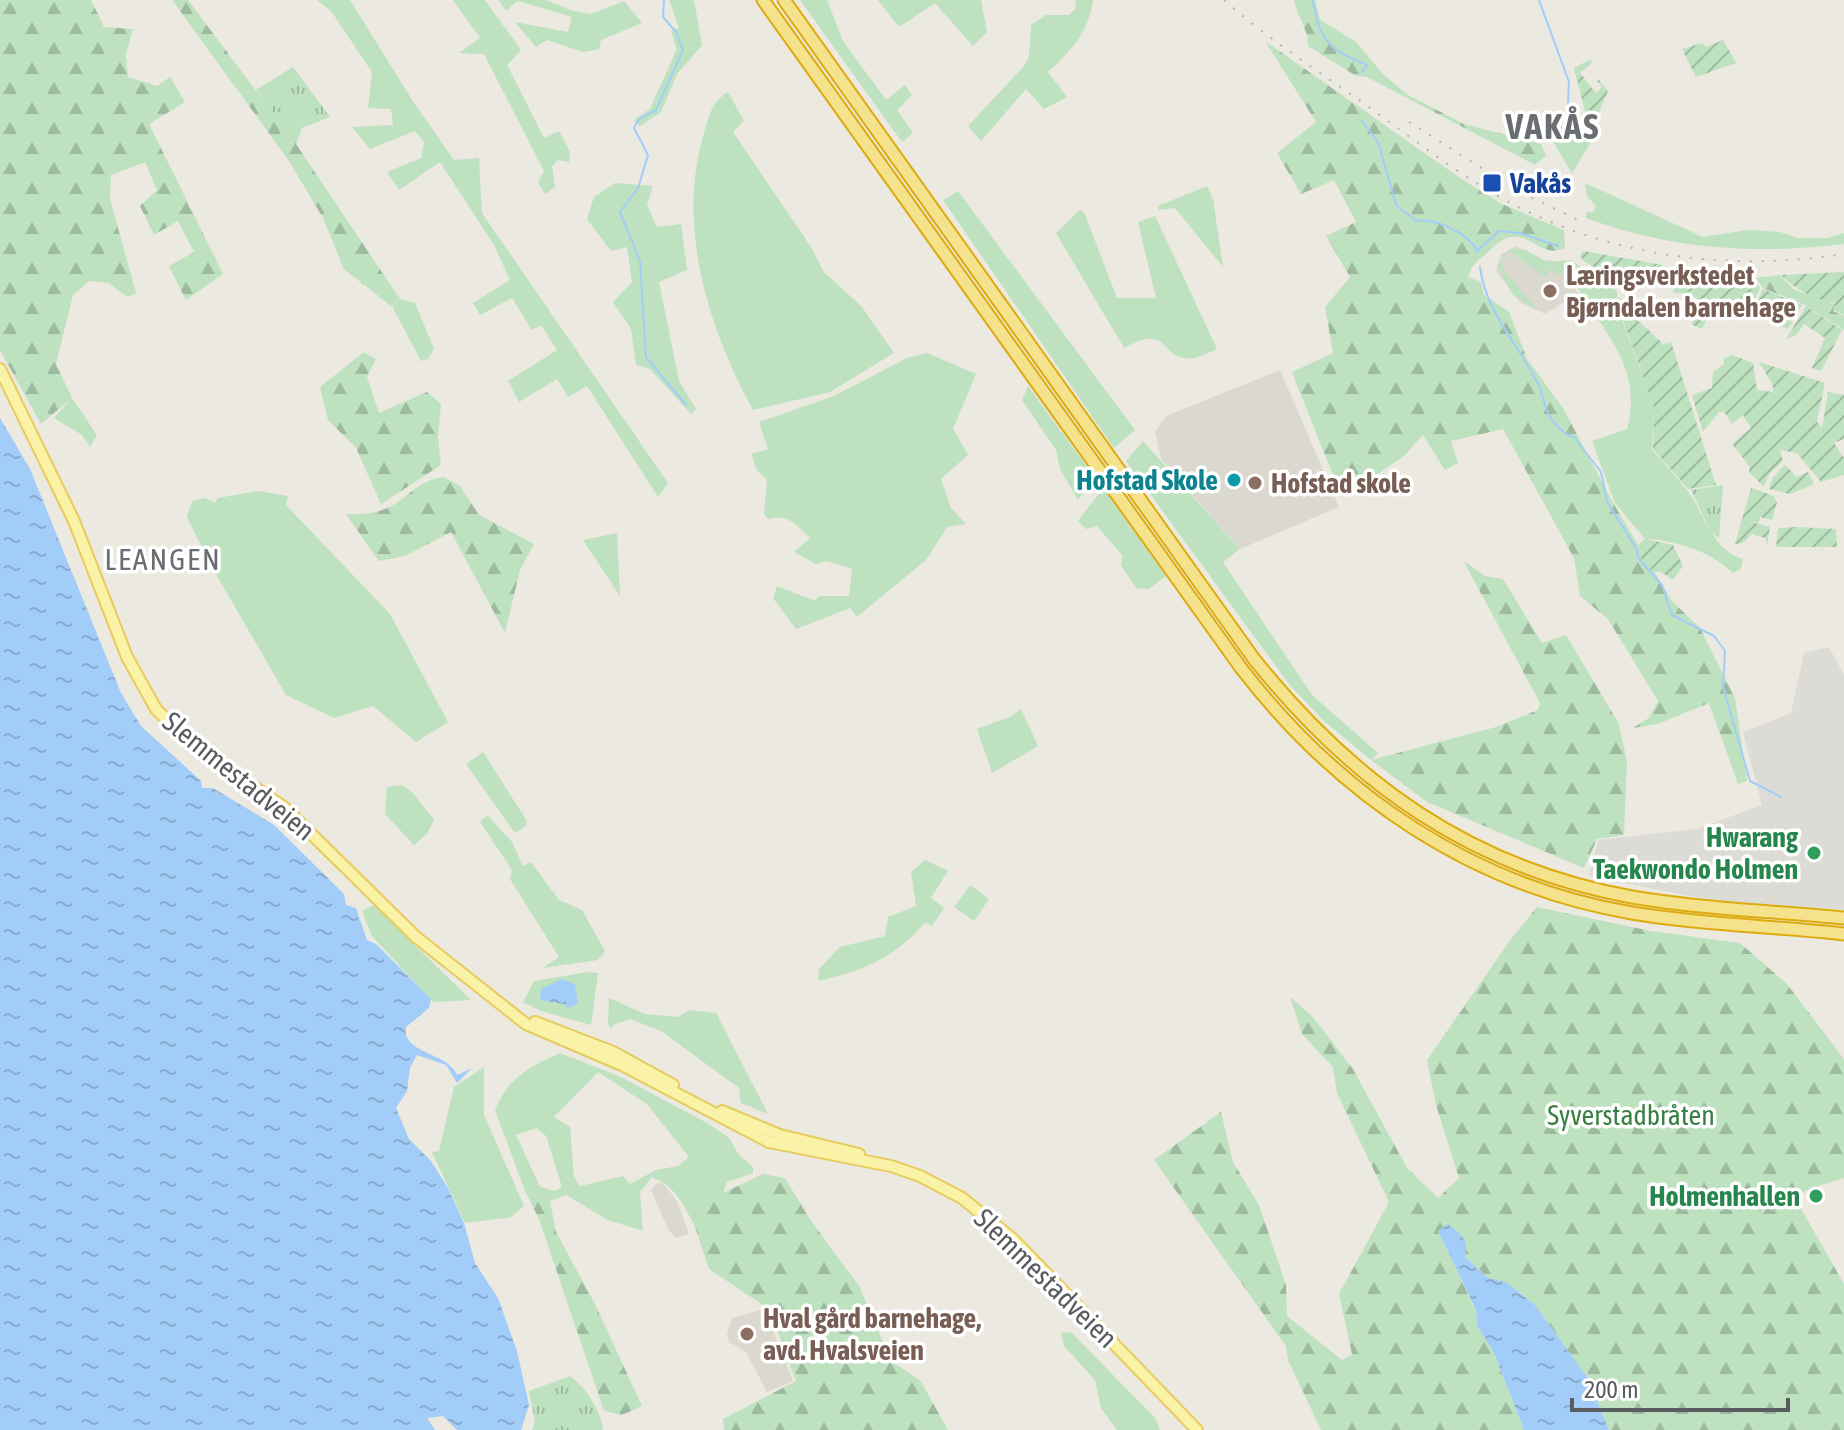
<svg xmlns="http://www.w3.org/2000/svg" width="1844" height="1430" viewBox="0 0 1844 1430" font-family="'Asap Condensed',sans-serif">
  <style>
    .industrial { fill: #dddbd5 }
    .education { fill: #dbd9cf }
    .grass { fill: #bee2c0; fill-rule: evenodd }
    .forest { fill: url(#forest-firs) }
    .park { fill: url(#park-tufts) }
    .garden { fill: url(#garden-furrows) }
    .water { fill: url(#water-ripples) }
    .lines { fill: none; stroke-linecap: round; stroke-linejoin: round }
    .stream { stroke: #a2cdf9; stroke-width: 2 }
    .major-casing { stroke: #e7cb5d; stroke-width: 14 }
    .highway-casing { stroke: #ddab0e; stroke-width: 15 }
    .major { stroke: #f9f2a7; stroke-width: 10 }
    .highway { stroke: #f5e28d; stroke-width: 11 }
    .rail { stroke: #b1b2b2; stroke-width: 2; stroke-dasharray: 2 10; stroke-linecap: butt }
    .transit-dot { fill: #1a4fb4; stroke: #fff; stroke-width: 3 }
    .education-dot { fill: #8d6e63; stroke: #fff; stroke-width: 3 }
    .culture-dot { fill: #0f9aa8; stroke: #fff; stroke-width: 3 }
    .leisure-dot { fill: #2e9e5b; stroke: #fff; stroke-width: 3 }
    .labels { text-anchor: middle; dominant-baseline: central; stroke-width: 7; stroke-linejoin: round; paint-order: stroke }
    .transit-label { font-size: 28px; font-weight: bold; fill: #164399; stroke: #fff; text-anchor: start }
    .education-label { font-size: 28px; font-weight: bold; fill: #785e54; stroke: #fff; text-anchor: start }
    .culture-label { font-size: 28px; font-weight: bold; fill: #0d838f; stroke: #fff; text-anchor: end }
    .street-label { font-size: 28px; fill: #595c60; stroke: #fff }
    .leisure-label { font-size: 28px; font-weight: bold; fill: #27864d; stroke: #fff; text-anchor: end }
    .park-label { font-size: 28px; fill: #397f41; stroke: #fff }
    .neighbourhood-label { font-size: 30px; letter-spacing: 2px; fill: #6a6e72; stroke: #fff }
    .district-label { font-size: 36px; font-weight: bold; letter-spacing: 2px; fill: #6a6e72; stroke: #fff }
  </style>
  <defs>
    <pattern id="forest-firs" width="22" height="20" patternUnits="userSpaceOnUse" patternTransform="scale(2)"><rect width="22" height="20" fill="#bee2c0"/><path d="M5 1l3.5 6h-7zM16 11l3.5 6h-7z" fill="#9dba9f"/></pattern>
    <pattern id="park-tufts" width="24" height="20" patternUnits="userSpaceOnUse" patternTransform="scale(2)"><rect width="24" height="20" fill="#bee2c0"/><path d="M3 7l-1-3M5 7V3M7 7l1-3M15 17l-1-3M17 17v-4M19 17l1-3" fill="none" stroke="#9dba9f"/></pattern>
    <pattern id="garden-furrows" width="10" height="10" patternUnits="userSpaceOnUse" patternTransform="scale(2)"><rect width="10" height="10" fill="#bee2c0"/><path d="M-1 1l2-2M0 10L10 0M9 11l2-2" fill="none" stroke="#9dba9f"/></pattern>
    <pattern id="water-ripples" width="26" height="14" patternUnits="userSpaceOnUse" patternTransform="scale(2)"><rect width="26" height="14" fill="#a2cdf9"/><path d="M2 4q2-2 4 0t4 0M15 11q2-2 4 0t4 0" fill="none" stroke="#87aacd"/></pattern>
  </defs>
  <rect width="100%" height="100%" fill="#ebe9e0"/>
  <!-- industrial -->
  <path class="industrial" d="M1829,647L1844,675V910L1710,900L1589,876L1598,840L1697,829L1762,805L1743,732L1791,713L1804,653Z"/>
  <!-- education -->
  <g class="education">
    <path d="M1516,246L1544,260L1564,262L1578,294L1545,314L1520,302L1496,271L1501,254Z"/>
    <path d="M1280,370L1339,507L1240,549L1161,459L1155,432L1166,416Z"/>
    <path d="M662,1182L677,1201L689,1234L675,1238L668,1229L651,1190L656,1184Z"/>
    <path d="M764,1309L793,1381L767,1392L746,1352L729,1342L727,1335L732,1318Z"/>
  </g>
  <!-- grass -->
  <g class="grass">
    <path d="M317,0H350L414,103L454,160L479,158L482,213L668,483L658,497L587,386L568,397L557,379L519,402L508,381L557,350L541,325L532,330L512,298L480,315L473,303L510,280L494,245L440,162L399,190L387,172L421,158L424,142L415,131L370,149L352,127L393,125L391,109L368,108L372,72L331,11Z"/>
    <path d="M453,0H485L521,50L507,65L544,138L559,131L570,152L569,162L558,160L552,166L555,187L545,194L538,182L544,171L484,54L459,53L480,38Z"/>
    <path d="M498,0H546L573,11L591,14L624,1L642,23L601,40L599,49L583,52L547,40L536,47L515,22L568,32L572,17L518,1L506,11Z"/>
    <path d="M669,0H694L702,45L677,74L661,112L640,126L634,120L650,109L677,49L671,31L679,28Z"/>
    <path d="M800,0H827L843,41L886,100L905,85L912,95L897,110L913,133L902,142Z"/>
    <path d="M878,0H981L987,32L973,46L935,3L899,27Z"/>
    <path d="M1075,0H1093C1088,33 1072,50 1048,72L1067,97L1044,109L1026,89L981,141L968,126L1024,66L1029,56L1031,25L1046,15H1069L1076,8Z"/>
    <path d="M728,92L744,121L733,132L811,247L824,272L862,307L894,353L830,392L753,410C708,328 676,225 704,133C709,116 712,101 728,92Z"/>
    <path d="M1553,122L1591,142L1572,173L1555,145L1550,125Z"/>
    <path d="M615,183L653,186L647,205L657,227L681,224L687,270L659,282L679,381L696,409L691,414L650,369L636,365L631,329L613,302L632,282L627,247L611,251L587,219L594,197Z"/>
    <path d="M1585,183L1703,237L1748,230L1780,232L1798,238H1828L1844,233V244C1755,255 1670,249 1586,218V212H1593L1596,206L1587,196Z"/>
    <path d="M1207,186L1213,199L1223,267L1175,208L1159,210L1158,206Z"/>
    <path d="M958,191L1135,430L1114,448L943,200Z"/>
    <path d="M1080,210L1084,212L1117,298H1156L1138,222L1155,216L1217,349C1210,352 1200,357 1193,358C1158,362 1173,321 1124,348L1056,233Z"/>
    <path d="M1510,249L1525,250L1547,262L1571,260L1617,291V306L1654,408L1652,450C1665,464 1678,478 1689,493C1705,515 1713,551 1743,559L1741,568L1733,573C1710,551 1675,540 1645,539L1615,503L1592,441L1627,429C1645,362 1596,326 1569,272L1556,275L1555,271L1548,269V276H1544L1510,252L1501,261L1503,270L1539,311L1513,295L1497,265Z"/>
    <path d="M400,299L415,303L434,349L428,359L421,361L392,306Z"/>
    <path d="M927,353L976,374L953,429L968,455L941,479L951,508L966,524L947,527L927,559L857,617L850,608L796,629L773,598L777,586L815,601L819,596H849L852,569L827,561L816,564L794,552L810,538C797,525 787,513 768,519L764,514L767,480L757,470L751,454L768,449L759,422L834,396L907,358Z"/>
    <path d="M1028,386L1095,478L1078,500L1060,469L1056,450L1022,400Z"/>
    <path d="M72,398L97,435L90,447L82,435L54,418Z"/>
    <path d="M1143,441L1240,549L1223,562L1312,695L1378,753L1371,760L1325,722L1289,684L1126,461Z"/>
    <path d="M1103,488L1166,576L1149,589L1136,588L1121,565L1122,555L1097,526L1086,529L1078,521Z"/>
    <path d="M258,491L288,496L286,505L390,614L448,722L416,742L373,706L334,718L286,695L210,564L187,517L192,501L205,498L215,503L218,498Z"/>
    <path d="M617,533L620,596L583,540Z"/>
    <path d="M1021,709L1038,746L992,773L977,729L1012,716Z"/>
    <path d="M483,752L527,821L526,826L515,833L466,764Z"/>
    <path d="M402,785L413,793L434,820L427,834L414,845L385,814L387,787Z"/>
    <path d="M487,815L512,842L523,866L531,862L559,900L582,910L605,951L598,960L543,968L559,957L510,879L512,870L480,822Z"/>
    <path d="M925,860L948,871L931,898L944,908L932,926L925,922C898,956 861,972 818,981L819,969L840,947L885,936L888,917L916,906L911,872Z"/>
    <path d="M970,885L989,899L974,921L954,907Z"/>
    <path d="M374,905L471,1000L433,1002L372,936L362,911Z"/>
    <path d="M588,972L598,973L591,1025L541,1011L523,1002L534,981Z"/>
    <path d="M609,998L645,1014L678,1017L689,1010L716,1013L768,1114L741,1103L739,1088L661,1031L630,1019L613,1025L612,1029L608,1025Z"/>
    <path d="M560,1053L619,1076L709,1124L729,1138L739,1155L753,1167V1173L727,1182L723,1193L708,1190L694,1224C682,1203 676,1187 652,1177L640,1192L643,1231L608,1220L566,1195L550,1201L525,1191L495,1110C508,1078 529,1067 560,1053ZM598,1072L647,1104L689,1157L678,1166L656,1170L630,1184L623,1176L580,1186L574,1177L570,1127L554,1117ZM536,1128L546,1136L562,1187L555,1191L540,1187L516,1135Z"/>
    <path d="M484,1067V1115L524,1206L511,1217L465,1223L432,1152L439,1151L454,1087Z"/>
    <path d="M1071,1332L1155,1418L1160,1430H1117L1101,1408L1095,1380L1064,1346L1061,1333Z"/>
  </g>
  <!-- forest -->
  <g class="forest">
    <path d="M0,0H91L104,27L133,29L126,54L128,77L157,86L170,77L185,102L149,124L223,274L186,300L169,266L194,252L178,221L154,235L140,206L157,190L145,162L111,175L110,199L136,293L128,297L108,283L89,281L73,295L56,364L72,398L41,424L0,350Z"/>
    <path d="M172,0H188L272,112H282L302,128L296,144L400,299L391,306L344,269L323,218L289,161Z"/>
    <path d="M1294,0H1315L1320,20L1355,41L1384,75L1408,95L1464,124L1541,144L1546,156L1535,165L1367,77L1356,76L1308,46C1309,30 1297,16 1294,0Z"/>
    <path d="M1265,41L1460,178L1502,204L1564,230L1565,248C1537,262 1525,216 1491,249C1480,260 1473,261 1468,277L1481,282L1484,295L1509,312L1527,359L1563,408L1612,501L1671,600L1700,628L1735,698L1747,781L1738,784L1709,703L1658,724L1633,728L1649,718L1658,701L1608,619L1580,596L1574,558L1503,429L1451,441L1458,463L1445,470L1423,435L1404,456L1342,498L1292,372L1333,353L1325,307L1350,277L1326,236L1356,222L1334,180L1301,194L1277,153L1316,122Z"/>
    <path d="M1780,275L1793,289L1835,304L1833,311L1844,316V330L1805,305L1763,288L1756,278Z"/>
    <path d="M364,352L376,359L367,377L379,413L427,392L441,404L438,437L441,465L381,504L356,448L328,420L320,387Z"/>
    <path d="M444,477L460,486L479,515L534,544L520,570L505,633L451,532L405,556L379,561L346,514C405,518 404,482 444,477Z"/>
    <path d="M1463,560L1485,576L1503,579L1542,643L1566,635L1619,724L1627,762L1624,835L1597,839L1584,868L1427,802L1371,760L1496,727L1538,710L1540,703Z"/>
    <path d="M1537,907L1651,931L1740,943L1787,984L1844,1059V1178L1809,1189L1795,1198L1844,1284V1430H1609L1587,1377L1535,1305L1506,1282L1488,1278L1438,1231L1476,1311L1477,1326L1494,1353L1524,1430H1321L1288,1360L1286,1346L1154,1160L1221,1112L1233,1162L1259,1205L1286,1285L1287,1316L1342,1360L1352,1354L1339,1294L1389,1202L1337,1093L1333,1067L1302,1034L1290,997L1312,1016L1353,1069L1407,1168L1438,1198L1459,1178L1436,1105L1427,1060L1511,939Z"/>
    <path d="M763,1174L785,1178L809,1218L859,1286L892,1362L920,1380L948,1430H724L723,1419L796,1381L769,1309L709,1269L694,1224L708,1190L723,1193Z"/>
    <path d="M525,1191L550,1201L556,1232L595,1304L642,1406L622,1415L604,1411L539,1219Z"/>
  </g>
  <!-- park -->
  <g class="park">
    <path d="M293,67L330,117L302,128L282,112H272L256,90Z"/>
    <path d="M1723,485L1719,538L1711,532L1691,490Z"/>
    <path d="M570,1376C586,1387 601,1411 603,1430H532L535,1421L529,1391Z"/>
  </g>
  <!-- garden -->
  <g class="garden">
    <path d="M1723,40L1736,63L1696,77L1682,49L1702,43L1706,47Z"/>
    <path d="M1591,59L1592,63L1580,73L1596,93L1602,87L1597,81L1599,80L1608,91L1598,114L1587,119L1574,68Z"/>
    <path d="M1583,251L1663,265L1655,281L1641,271L1629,287L1584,261L1580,256Z"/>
    <path d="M1690,271L1727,279H1754L1760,288L1747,318L1724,306L1710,314L1702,329L1691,324L1705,304L1692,295L1673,292L1679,277Z"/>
    <path d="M1844,272V315L1834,310L1835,303C1813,298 1797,291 1781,275Z"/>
    <path d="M1763,289L1802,305L1788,329L1761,318L1764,310L1755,306Z"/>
    <path d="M1619,297C1631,318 1647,327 1663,344L1671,342L1716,485L1688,489L1653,449L1654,408L1616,300Z"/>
    <path d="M1806,306L1842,330L1821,371L1812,368L1825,338L1804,324L1796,335L1786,339Z"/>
    <path d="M1732,355L1753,363L1757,390L1773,392V385L1759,362L1825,383L1817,422L1822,428L1828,392L1844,395V439L1834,443L1844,458V475L1821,482L1797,453L1780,450L1783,461L1769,474L1764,487L1749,472L1750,467L1732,444L1751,428L1743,415L1732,424L1724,412H1719L1703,432L1692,395L1712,388L1713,372L1724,364V358Z"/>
    <path d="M1785,465L1797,477L1808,472L1814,484L1790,494L1769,489L1773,477Z"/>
    <path d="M1751,488L1774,496L1777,503L1772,520L1760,517L1758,522H1753L1770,527L1767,544L1765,538L1752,534L1743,543L1735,544Z"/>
    <path d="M1796,527L1836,529L1837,547H1776L1778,528Z"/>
    <path d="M1645,539L1673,545L1683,566L1673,580L1661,572H1654L1640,558L1639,544Z"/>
  </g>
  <!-- water -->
  <g class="water">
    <path d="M0,418L30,469L121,693L141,726L201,781L202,788H213L274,825L344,894L346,905L356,908L367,940L376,944L431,999L429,1008L406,1027C401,1054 448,1052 457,1075L472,1068L457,1083L446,1065L417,1055L410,1068L407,1091L396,1108L409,1139L431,1161L448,1188L464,1223L475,1263L498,1298L517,1351L529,1405L521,1430H457L443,1416L427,1418L435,1430H0Z"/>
    <path d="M562,979L575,984L578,1004L567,1008L564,1004L540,1000L541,989Z"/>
    <path d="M1448,1224C1462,1234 1469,1240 1465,1257L1488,1278L1506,1282L1535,1305L1587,1377L1609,1430H1524L1494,1353L1477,1326L1476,1310L1438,1231Z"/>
  </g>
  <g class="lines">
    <!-- stream -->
    <g class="stream">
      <path d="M664,0L663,17L676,32L683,50L656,110L639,119L634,128L648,155L638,188L620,212L640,261L646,357L686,405"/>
      <path d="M1312,0L1317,17"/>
      <path d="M1539,0L1569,82L1568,104"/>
      <path d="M1317,20C1325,49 1343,55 1367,65L1362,72"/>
      <path d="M1362,121L1378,142L1396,205L1416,221C1436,218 1468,233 1478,252"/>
      <path d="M1478,250L1499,231L1520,233L1558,246"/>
      <path d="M1480,267C1486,313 1518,344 1537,382C1543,393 1544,407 1550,417C1555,425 1564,435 1574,437L1601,472L1607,502L1636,548L1639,559L1662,585L1672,615L1714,636L1725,651L1723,687L1750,781L1781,797"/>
    </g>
    <!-- major casing -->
    <g class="major-casing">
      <g id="major">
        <path d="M0,369L74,521L127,657L156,709L190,743L285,808L416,937L526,1024L624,1066L769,1142L891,1166L920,1176L962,1198L1014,1240L1197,1430"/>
        <path d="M535,1022L613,1052L673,1085"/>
        <path d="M722,1111L780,1135L859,1154"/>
      </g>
    </g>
    <!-- highway casing -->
    <g class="highway-casing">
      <g id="highway">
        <path d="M763,0L1241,668C1339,795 1472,886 1632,913C1703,925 1773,926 1844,934"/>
        <path d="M784,0L1254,659C1354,784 1472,868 1632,897C1702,909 1773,911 1844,918"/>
      </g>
    </g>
    <!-- major -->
    <use href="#major" class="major"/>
    <!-- highway -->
    <use href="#highway" class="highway"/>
    <!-- rail -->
    <g class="rail">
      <path d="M1224,0C1268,39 1318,71 1366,105C1412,138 1457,174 1507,201C1610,257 1730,272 1844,254"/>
      <path d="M1409,122L1516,190L1578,220"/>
    </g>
  </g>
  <!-- markers -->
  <rect class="transit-dot" x="1482" y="173" width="20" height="20" rx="4"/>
  <g class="education-dot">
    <circle cx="1550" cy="291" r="8"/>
    <circle cx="1255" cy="483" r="8"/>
    <circle cx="747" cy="1334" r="8"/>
  </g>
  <circle class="culture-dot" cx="1234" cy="480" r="8"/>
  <g class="leisure-dot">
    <circle cx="1814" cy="853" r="8"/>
    <circle cx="1816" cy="1196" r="8"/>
  </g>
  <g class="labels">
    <!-- transit labels -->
    <g class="transit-label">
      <text x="1510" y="183">Vakås</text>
    </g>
    <!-- education labels -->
    <g class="education-label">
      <text x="1566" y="275">Læringsverkstedet<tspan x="1566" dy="32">Bjørndalen barnehage</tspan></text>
      <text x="1271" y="483">Hofstad skole</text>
      <text x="763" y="1318">Hval gård barnehage,<tspan x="763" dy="32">avd. Hvalsveien</tspan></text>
    </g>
    <!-- culture labels -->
    <g class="culture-label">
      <text x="1218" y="480">Hofstad Skole</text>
    </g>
    <!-- street labels -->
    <g class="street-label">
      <text transform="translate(239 776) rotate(39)">Slemmestadveien</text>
      <text transform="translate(1046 1278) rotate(44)">Slemmestadveien</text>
    </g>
    <!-- leisure labels -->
    <g class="leisure-label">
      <text x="1798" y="837">Hwarang<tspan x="1798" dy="32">Taekwondo Holmen</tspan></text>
      <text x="1800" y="1196">Holmenhallen</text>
    </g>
    <!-- park labels -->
    <g class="park-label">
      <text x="1631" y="1115">Syverstadbråten</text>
    </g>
    <!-- neighbourhood labels -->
    <g class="neighbourhood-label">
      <text x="163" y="559">LEANGEN</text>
    </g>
    <!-- district labels -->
    <g class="district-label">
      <text x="1553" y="126">VAKÅS</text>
    </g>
  </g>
  <!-- scale -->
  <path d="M1572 1398v12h216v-12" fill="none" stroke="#595c60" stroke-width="4"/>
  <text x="1584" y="1398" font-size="24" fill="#595c60" stroke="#ffffff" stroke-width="6" paint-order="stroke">200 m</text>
</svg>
